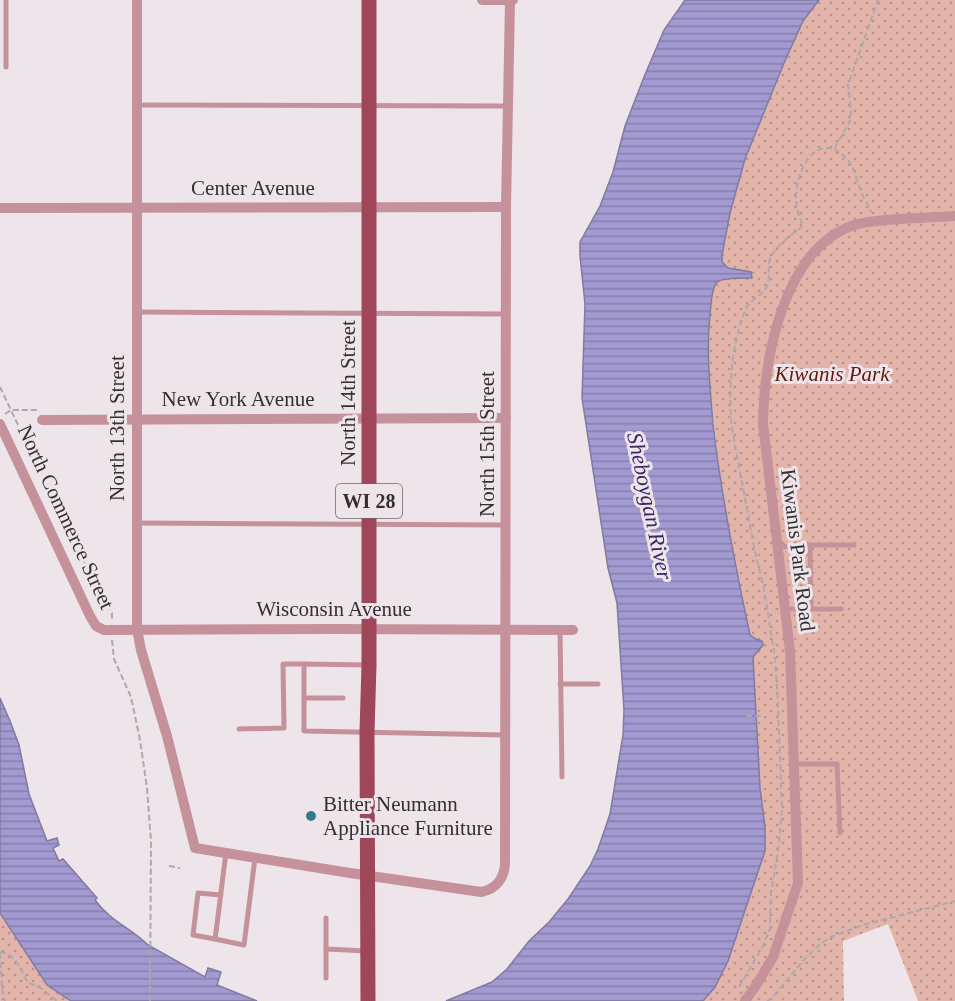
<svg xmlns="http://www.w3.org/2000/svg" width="955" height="1001" viewBox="0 0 955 1001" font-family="Georgia,serif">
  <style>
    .park { fill: url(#park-dots) }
    .water { fill: url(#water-rules); stroke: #817aa1; stroke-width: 1.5 }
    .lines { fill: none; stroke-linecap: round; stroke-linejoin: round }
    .path { stroke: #aea7ab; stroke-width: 2; stroke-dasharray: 6 3; stroke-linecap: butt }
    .service { stroke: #c5929b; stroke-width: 5 }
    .minor { stroke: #c5929b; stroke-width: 10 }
    .primary { stroke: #9f465b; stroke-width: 15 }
    .poi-dot { fill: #357a88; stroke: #eee5ea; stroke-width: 2 }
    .labels { text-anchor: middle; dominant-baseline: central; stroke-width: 6; stroke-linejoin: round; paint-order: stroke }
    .shield { fill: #eee5ea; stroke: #6c6669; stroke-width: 1.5 }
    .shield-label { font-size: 20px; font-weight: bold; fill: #343032 }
    .street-label { font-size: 21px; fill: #343032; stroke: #eee5ea }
    .park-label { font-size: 21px; font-style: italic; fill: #64190a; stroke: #eee5ea }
    .poi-label { font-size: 21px; fill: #343032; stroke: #eee5ea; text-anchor: start }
    .water-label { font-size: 22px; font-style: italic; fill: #362667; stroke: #eee5ea }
  </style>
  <defs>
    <pattern id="park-dots" width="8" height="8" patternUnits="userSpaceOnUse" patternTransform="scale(1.5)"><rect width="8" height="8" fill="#e3b5aa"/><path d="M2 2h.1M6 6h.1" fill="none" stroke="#b9948b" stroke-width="1.8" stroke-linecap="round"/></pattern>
    <pattern id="water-rules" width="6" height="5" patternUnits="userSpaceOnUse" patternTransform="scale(1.5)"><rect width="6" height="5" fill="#a29ad1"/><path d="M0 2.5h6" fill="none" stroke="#857eaa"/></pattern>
  </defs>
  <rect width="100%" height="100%" fill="#eee5ea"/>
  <!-- park -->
  <g class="park">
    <path d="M819,0H955V1001H918L888,924L843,941L844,1001H703L715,987L728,961L765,851V827L760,788L753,657L763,645L762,641L756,639L750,635C735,565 721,495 714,424C710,387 706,352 710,315C711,305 711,292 716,284C721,277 743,278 751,278L738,270L727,268L722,262V255L730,213L745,159L784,63L803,21Z"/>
    <path d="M0,913L47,985L71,1001H0Z"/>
  </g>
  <!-- water -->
  <g class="water">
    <path d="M685,0H819L803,21L784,63L745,159L730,213L722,255V262L728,268L751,272L752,278C744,278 721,277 716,283C711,292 711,305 710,314C706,351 710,387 713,424C721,495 735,565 750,635L756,639L762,641L763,645L753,657L760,788L765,827V851L728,961L715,987L703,1001H446L492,982L507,969L529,941L549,922L568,899L590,866L598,849L610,814L623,735L624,710L617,603L608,568L582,398L585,304L580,256V242L600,206L613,172L625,126L644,77L664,30Z"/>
    <path d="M0,698L10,721L19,745L29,794L47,841L57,838L59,845L53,848L59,861L63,859L97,898L95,900C110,921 131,928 148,945L205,977L208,968L221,972L217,985L257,1001H71L47,985L0,913Z"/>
  </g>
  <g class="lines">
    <!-- path -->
    <g class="path">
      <path d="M834,149C857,163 853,173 862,194C865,201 869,206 871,212"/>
      <path d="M0,387L77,549L112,613V619"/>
      <path d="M5,414L11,410H37"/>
      <path d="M19,429L34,428"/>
      <path d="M112,640L114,659L131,697L140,740L147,788L151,841L150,1001"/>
      <path d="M746,716H763"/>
      <path d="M169,866L180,868"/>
      <path d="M0,952C17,954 20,970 28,983L38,986L57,1001"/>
      <path d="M0,953L2,988L5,1001"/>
      <path d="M739,987L763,946L770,929L771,893L778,852L782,810L778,704L775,658L764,589L755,552L732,429C728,392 731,344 746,309C750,299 763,296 767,286C770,278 768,270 769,263C771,248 792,235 803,226C799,217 796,207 796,198C796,177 808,142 834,149L850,121L851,110L848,85L878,0"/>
      <path d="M767,1001L772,998L802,962L820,944L831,937L863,925L955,901"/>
    </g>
    <!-- service -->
    <g class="service">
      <path d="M6,0V67"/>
      <path d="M137,105L508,106"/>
      <path d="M137,312L506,314"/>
      <path d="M137,523L506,525"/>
      <path d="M810,545H854"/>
      <path d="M778,547L810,545L811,609H785"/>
      <path d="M811,609H841"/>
      <path d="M560,629L562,777"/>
      <path d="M367,665L304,664V731L505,735"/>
      <path d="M560,684H598"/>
      <path d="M304,698H343"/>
      <path d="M239,729L284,728L283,664H304"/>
      <path d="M794,764H837L840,833"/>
      <path d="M221,895L198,893L193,935L215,939C219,911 222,882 226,853"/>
      <path d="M215,939L244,945L255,858"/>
      <path d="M326,949V918"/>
      <path d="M326,978V949L367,951"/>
    </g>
    <!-- minor -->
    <g class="minor">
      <path d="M137,0V629L141,650L167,736L195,848L350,873L481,892C497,889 505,877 505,862L506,207L510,1"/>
      <path d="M482,0H513"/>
      <path d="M0,208L506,207"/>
      <path d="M42,420L506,418"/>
      <path d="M0,424L90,616L96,626L104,630L336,629L573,630"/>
      <path d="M745,1001L757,984L773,957L798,883L790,651L763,424C764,359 783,249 854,225C869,221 884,220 900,219C918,218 937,217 955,216"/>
    </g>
    <!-- primary -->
    <path class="primary" d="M368,1001L367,732L369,665V0"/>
  </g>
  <!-- markers -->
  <circle class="poi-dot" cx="311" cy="816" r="6"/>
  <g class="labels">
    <!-- shield labels -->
    <rect class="shield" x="336" y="484" width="66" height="34" rx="4.5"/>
    <g class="shield-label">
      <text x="369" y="501">WI 28</text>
    </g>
    <!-- street labels -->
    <g class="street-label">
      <text x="253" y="188">Center Avenue</text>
      <text transform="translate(348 393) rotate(-90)">North 14th Street</text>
      <text x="238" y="399">New York Avenue</text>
      <text transform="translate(117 428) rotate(-90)">North 13th Street</text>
      <text transform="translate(487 444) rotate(-90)">North 15th Street</text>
      <text transform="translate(66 517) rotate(65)">North Commerce Street</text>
      <text transform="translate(798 550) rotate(83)">Kiwanis Park Road</text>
      <text x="334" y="609">Wisconsin Avenue</text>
    </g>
    <!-- park labels -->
    <g class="park-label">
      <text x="832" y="374">Kiwanis Park</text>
    </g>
    <!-- poi labels -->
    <g class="poi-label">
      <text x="323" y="804">Bitter Neumann<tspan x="323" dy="24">Appliance Furniture</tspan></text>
    </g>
    <!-- water labels -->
    <g class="water-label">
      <text transform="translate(650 506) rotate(78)">Sheboygan River</text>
    </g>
  </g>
</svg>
